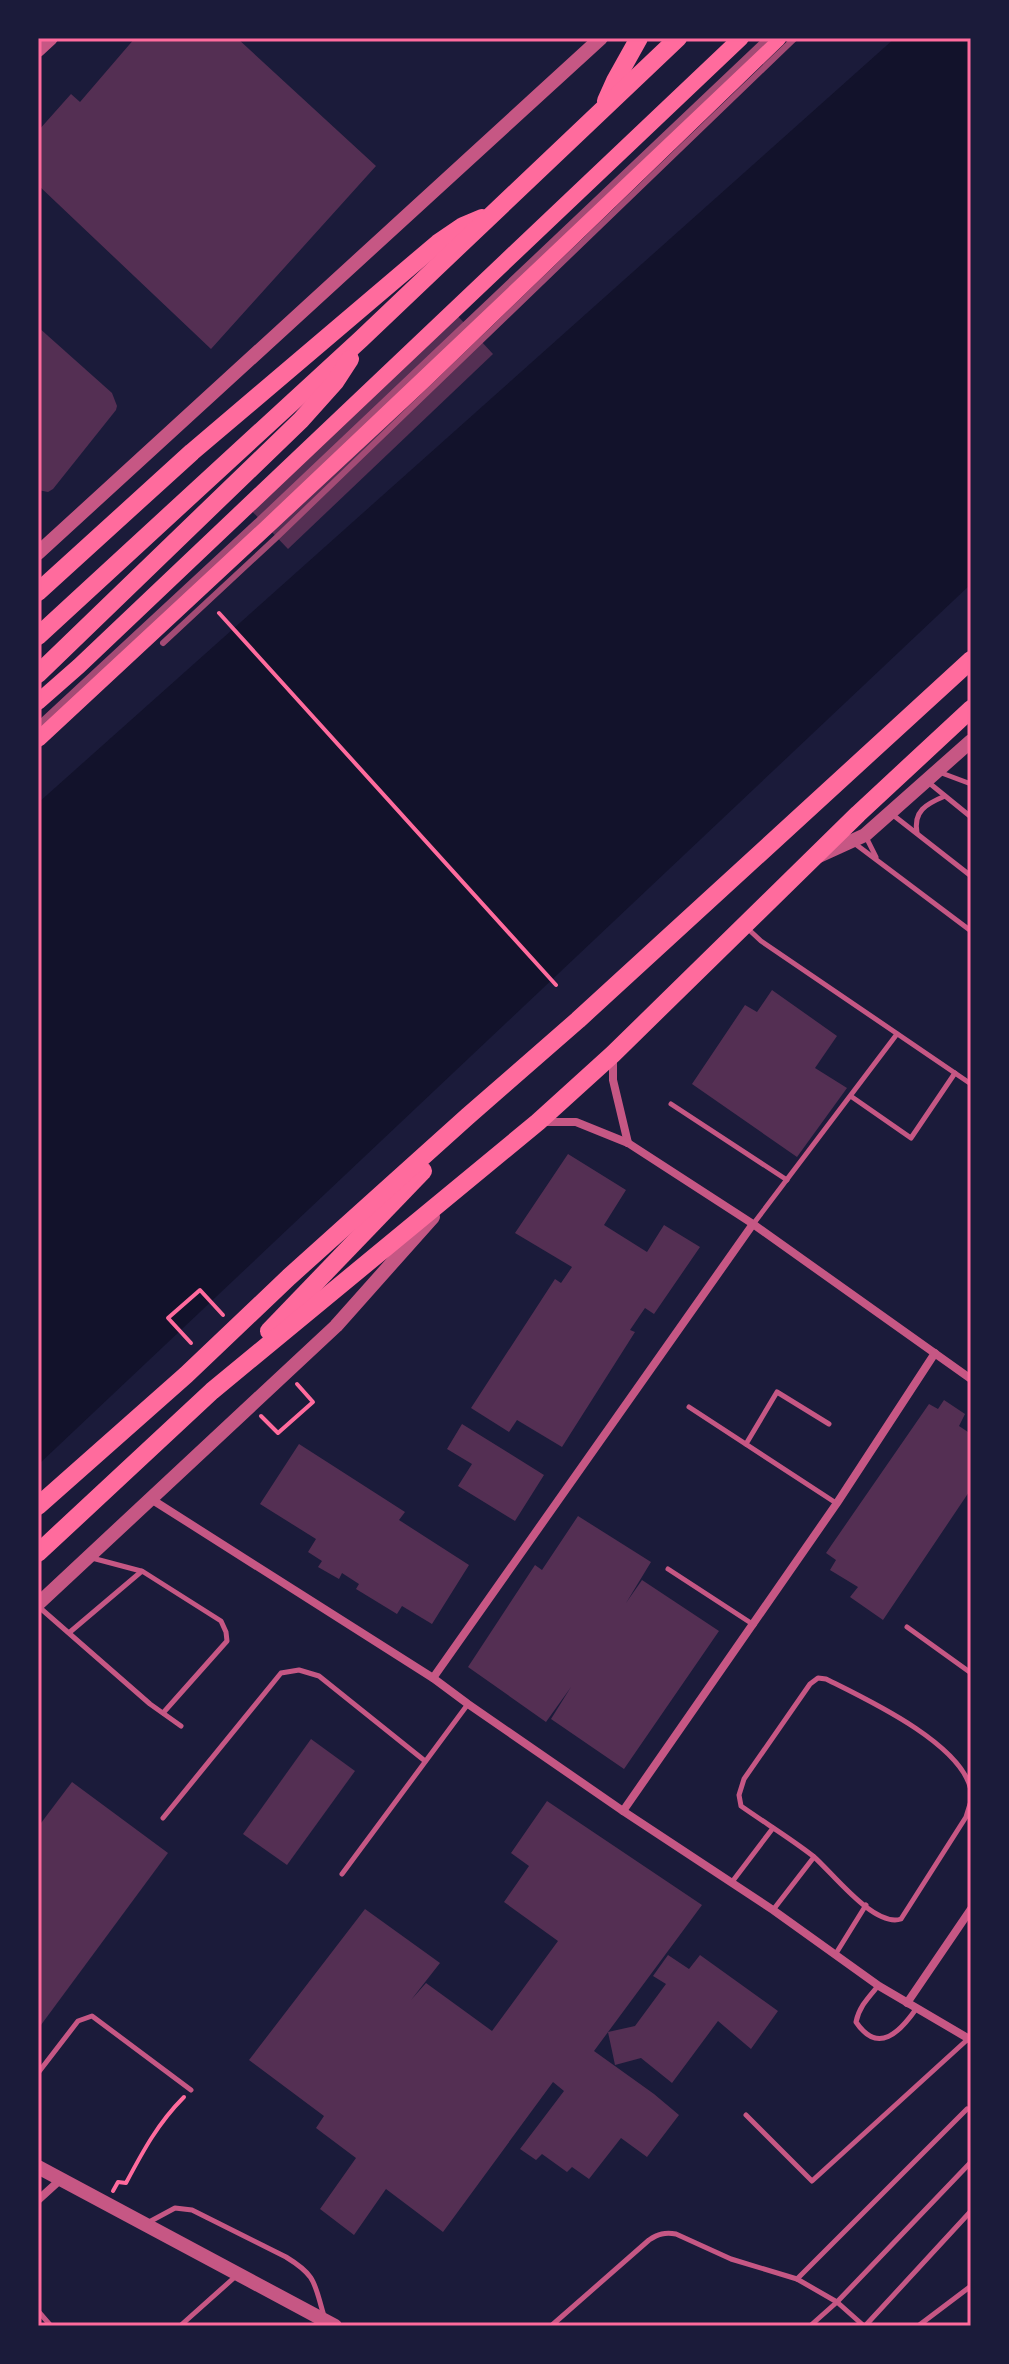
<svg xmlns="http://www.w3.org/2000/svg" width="1009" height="2364" viewBox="0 0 1009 2364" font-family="Inter,sans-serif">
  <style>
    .water { fill: #12122b }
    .building { fill: #542f53 }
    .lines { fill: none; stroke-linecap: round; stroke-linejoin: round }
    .path { stroke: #ff6b9d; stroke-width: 4 }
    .service { stroke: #c65784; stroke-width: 5 }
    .minor { stroke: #c65784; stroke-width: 8 }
    .tertiary { stroke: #c65784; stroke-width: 14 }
    .primary { stroke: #ff6b9d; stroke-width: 16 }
    .trunk { stroke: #ff6b9d; stroke-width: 18 }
    .rail { stroke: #a44b75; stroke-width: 6 }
    .neatline { fill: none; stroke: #ff6b9d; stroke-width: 3 }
  </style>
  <rect width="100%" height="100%" fill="#1b1b3a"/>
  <!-- water -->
  <path class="water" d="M895,38H971V584L38,1465V803Z"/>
  <!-- building -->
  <g class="building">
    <path d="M135,38H237L376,166L211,349L38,185V131L71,94L80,102Z"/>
    <path d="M454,312L493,354L288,549L248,507Z"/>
    <path d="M38,327L112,393L117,406L116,410L53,489L48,492L38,490Z"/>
    <path d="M772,990L837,1036L815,1068L847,1088L797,1157L692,1084L745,1005L757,1012Z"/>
    <path d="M568,1154L626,1190L604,1225L647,1252L664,1225L700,1247L654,1314L645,1308L630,1330L635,1332L562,1447L517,1420L509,1432L471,1408L555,1279L561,1283L572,1267L515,1233Z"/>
    <path d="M944,1400L965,1414L959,1426L971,1434V1489L883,1620L850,1597L858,1587L830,1570L836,1560L826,1553L929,1404L938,1409Z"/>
    <path d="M462,1424L544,1475L515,1521L458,1486L472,1464L447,1449Z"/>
    <path d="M299,1444L405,1512L399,1520L469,1565L432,1624L402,1606L397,1614L356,1589L359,1584L342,1573L339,1579L318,1567L322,1561L308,1552L316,1539L260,1504Z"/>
    <path d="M578,1516L651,1562L626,1603L642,1580L719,1631L624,1769L551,1719L571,1687L546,1722L468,1667L535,1565L542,1570Z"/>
    <path d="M311,1739L355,1771L287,1865L243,1834Z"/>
    <path d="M72,1782L168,1853L38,2029V1827Z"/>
    <path d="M547,1801L702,1905L594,2051L654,2094L679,2115L647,2157L621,2138L589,2179L572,2167L567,2172L542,2154L536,2160L520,2149L564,2091L553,2082L443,2232L386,2189L354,2235L320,2209L356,2158L316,2128L324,2116L249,2060L365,1909L440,1963L411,2000L426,1983L492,2031L558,1941L504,1902L529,1866L511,1853Z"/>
    <path d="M668,1955L689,1969L700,1955L778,2011L751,2049L718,2021L672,2083L641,2058L615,2065L608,2032L635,2026L666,1984L653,1976Z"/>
  </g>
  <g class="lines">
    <!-- path -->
    <g class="path">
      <path d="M219,613L556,985"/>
      <path d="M191,1343L168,1318L200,1290L223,1315"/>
      <path d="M261,1416L278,1433L313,1402L297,1384"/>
      <path d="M113,2191L118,2182L126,2183C143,2151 158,2123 184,2097"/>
    </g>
    <!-- service -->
    <g class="service">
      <path d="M939,772L971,784"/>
      <path d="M928,782L971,817"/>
      <path d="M893,815L971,876"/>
      <path d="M917,833C913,811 926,804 945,796"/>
      <path d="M866,837L876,857"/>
      <path d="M854,843L971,931"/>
      <path d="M746,927L761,941L971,1084"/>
      <path d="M852,1097L911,1138L955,1073"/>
      <path d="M671,1104L787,1180"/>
      <path d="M754,1223L897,1034"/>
      <path d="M689,1407L836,1503"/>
      <path d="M746,1444L777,1392L829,1424"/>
      <path d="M92,1558L141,1571"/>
      <path d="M668,1569L754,1625"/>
      <path d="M39,1607L150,1704L181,1726"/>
      <path d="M907,1627L971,1673"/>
      <path d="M70,1632L142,1571L221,1621L226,1632L227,1641L163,1713"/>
      <path d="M971,1790C961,1743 866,1699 826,1679L818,1678L810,1684L744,1779L739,1795L741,1806C765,1823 790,1838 813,1856C832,1872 874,1928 901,1919L966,1817L971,1801"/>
      <path d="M163,1818L281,1673L299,1670L319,1676L425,1761"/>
      <path d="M342,1874L468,1704"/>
      <path d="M732,1882L773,1828"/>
      <path d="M773,1910L814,1857"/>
      <path d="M835,1955L866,1905"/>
      <path d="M878,1986C868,1998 859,2007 856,2022C878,2055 900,2032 916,2009"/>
      <path d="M38,2073L78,2021L92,2016L191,2090"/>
      <path d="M746,2115L812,2181L968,2039"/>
      <path d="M149,2222L175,2208L192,2210L286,2257C317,2276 314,2283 324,2316"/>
      <path d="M797,2279L967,2109"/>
      <path d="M38,2311L51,2326"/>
      <path d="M180,2326L236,2276"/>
      <path d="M551,2326L649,2240C658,2234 665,2232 676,2234L731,2259L797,2279L837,2302L864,2326"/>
      <path d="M810,2326L837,2302L971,2162"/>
      <path d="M865,2326L971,2211"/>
      <path d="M918,2326L971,2286"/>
    </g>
    <!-- minor -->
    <g class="minor">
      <path d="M613,1058V1080L628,1143"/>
      <path d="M543,1122H576L628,1143L753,1224L971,1379"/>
      <path d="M151,1499L433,1678L468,1704L623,1811L773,1910L879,1986L971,2040"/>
      <path d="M433,1678L753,1224"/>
      <path d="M623,1811L837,1503L935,1353"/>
      <path d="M907,2003L971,1909"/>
      <path d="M38,2200L60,2180"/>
    </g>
    <!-- tertiary -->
    <g class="tertiary">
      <path d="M38,50L51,38"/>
      <path d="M38,553L601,38"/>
      <path d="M819,856L865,835L971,741"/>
      <path d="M38,1604L336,1326L433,1217"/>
      <path d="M38,2167L335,2326"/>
    </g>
    <!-- primary -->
    <path class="primary" d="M38,702L79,666L741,38"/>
    <!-- trunk -->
    <g class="trunk">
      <path d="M606,101L615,81L639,38"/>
      <path d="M38,592L192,452L438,243L463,226L482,218"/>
      <path d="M38,636L361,339L678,38"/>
      <path d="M38,674L301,420L335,382L350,359"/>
      <path d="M38,738L423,380L777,38"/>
      <path d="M269,1331L423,1171"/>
      <path d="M38,1506L186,1375L289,1277L468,1116L578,1020L971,660"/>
      <path d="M38,1553L212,1391L538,1122L613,1054L858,814L971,709"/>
    </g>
    <!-- rail -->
    <g class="rail">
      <path d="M163,643L277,537L795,38"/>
      <path d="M38,725L260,519L767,38"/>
    </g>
  </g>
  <!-- border -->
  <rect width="1009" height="2364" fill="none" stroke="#1b1b3a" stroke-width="80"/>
  <rect x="40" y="40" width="929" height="2284" class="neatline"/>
</svg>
